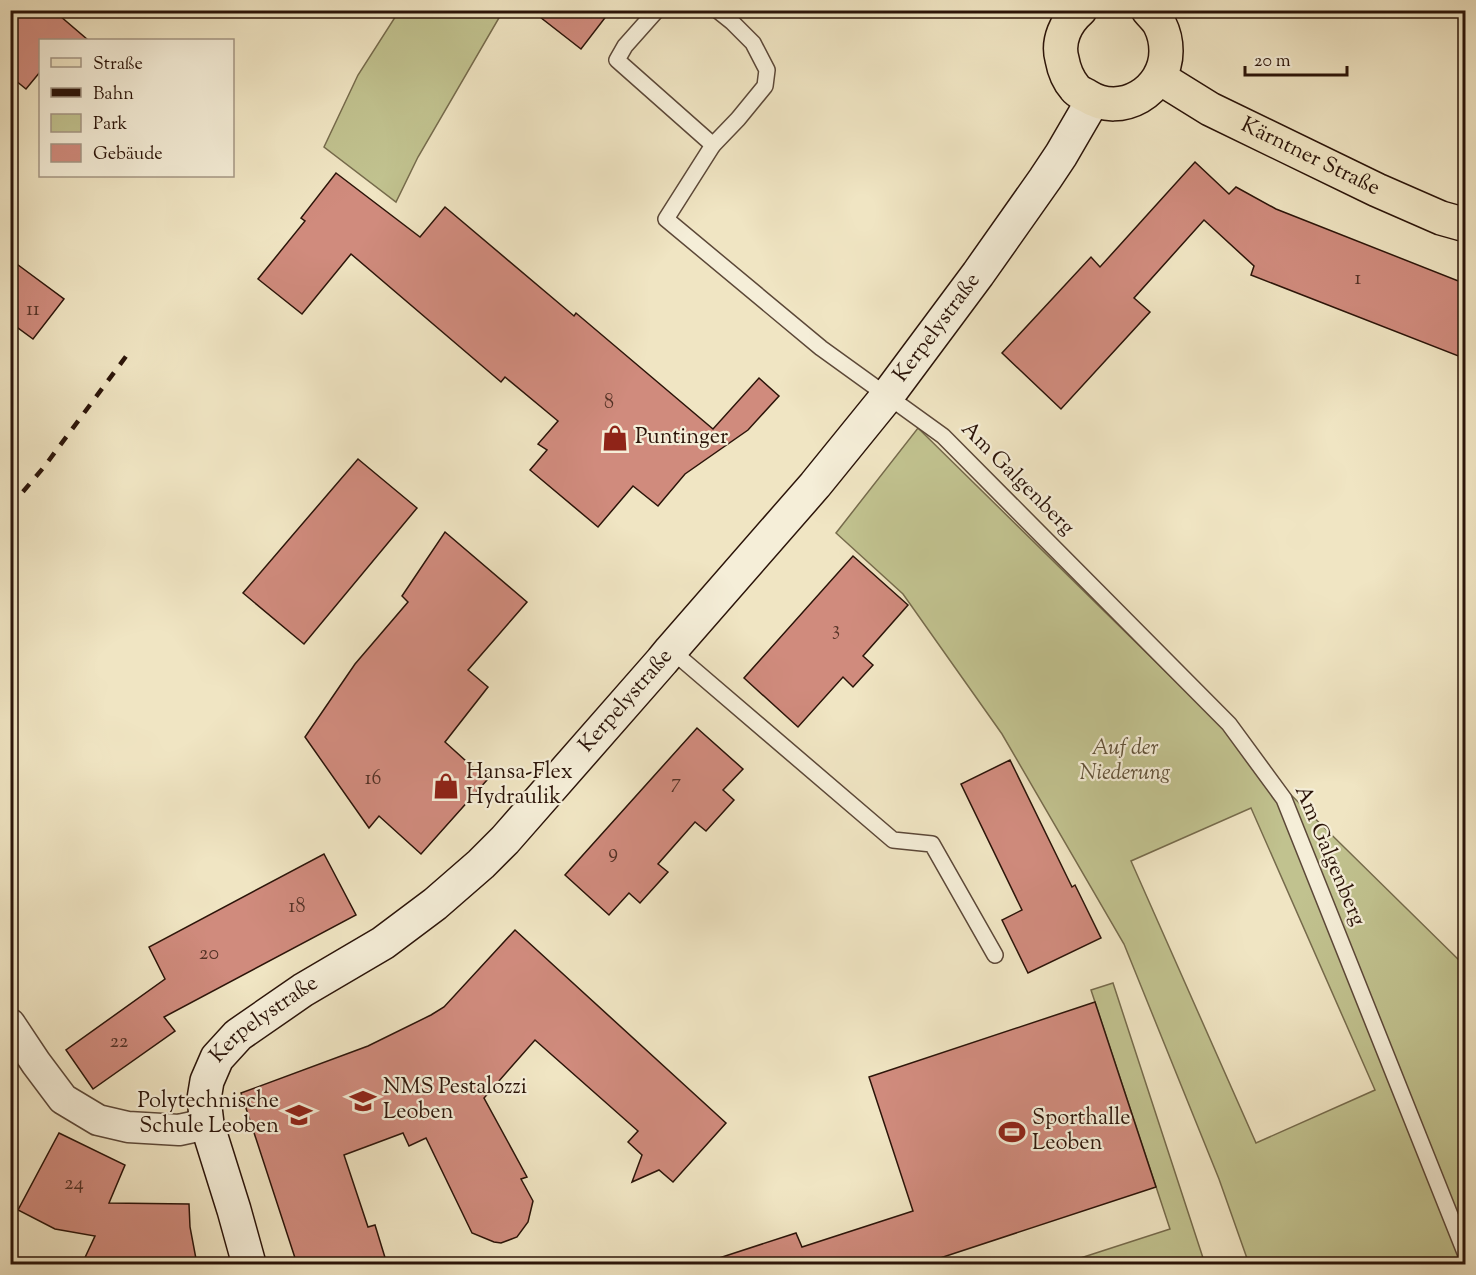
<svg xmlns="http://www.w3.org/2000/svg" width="1476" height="1275" viewBox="0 0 1476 1275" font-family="'Sorts Mill Goudy',serif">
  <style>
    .green { fill: #c1c28f; stroke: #766b4c; stroke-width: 1.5; fill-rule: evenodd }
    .building { fill: #d08b7d; stroke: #2b1409; stroke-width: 1.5 }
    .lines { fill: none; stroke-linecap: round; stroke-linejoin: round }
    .service-casing { stroke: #5c4838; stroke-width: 18 }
    .minor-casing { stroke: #5c4838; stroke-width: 33 }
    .secondary-casing { stroke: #2b1409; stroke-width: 36 }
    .primary-casing { stroke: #2b1409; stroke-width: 36 }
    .service { stroke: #f5eed8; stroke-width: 15 }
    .minor { stroke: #f5eed8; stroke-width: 30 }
    .secondary { stroke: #f5eed8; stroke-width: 33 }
    .primary { stroke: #f0e5c3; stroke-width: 33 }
    .rail { stroke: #2b1409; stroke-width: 4.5; stroke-dasharray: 10 10; stroke-linecap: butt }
    .labels { text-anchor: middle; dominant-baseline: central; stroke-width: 4.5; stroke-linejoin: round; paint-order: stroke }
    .number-label { font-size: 20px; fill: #543226 }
    .street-label { font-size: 22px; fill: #2b1409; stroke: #f5eed8 }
    .poi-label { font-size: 22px; fill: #2b1409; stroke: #f5eed8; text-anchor: start }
    .park-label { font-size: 22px; font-style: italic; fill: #605138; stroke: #f5eed8 }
  </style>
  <rect width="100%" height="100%" fill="#f0e5c3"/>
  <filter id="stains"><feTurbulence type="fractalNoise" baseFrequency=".00333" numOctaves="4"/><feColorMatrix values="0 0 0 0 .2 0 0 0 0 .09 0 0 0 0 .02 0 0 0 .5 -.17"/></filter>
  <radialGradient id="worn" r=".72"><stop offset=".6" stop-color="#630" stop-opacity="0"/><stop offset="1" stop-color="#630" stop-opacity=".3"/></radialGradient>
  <!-- green -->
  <g class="green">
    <path d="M399,11H503L418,157L396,202L324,147L358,75Z"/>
    <path d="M918,428L1465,966V1060L1460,1056L1466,1069L1465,1264H1249L1219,1179L1124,944L1002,734L903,594L836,533ZM1251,808L1375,1090L1256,1143L1131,861Z"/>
    <path d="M1113,983L1205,1264H1062L1170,1229L1091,990Z"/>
  </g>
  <!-- building -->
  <g class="building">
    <path d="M10,10H53L88,40H40V72L26,89L10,76Z"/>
    <path d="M531,10H611L581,49Z"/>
    <path d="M1195,162L1229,194L1236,187L1276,209L1466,284V359L1251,275L1254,266L1204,220L1134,298L1150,312L1061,409L1002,353L1091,257L1100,267Z"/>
    <path d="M336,173L420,237L445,207L574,316L576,313L713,429L759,378L779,396L748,430L685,474L658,506L633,486L598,527L530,470L547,450L538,444L558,421L505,377L501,382L351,254L302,314L258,279L305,221L301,218Z"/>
    <path d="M10,259L64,299L33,339L10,322Z"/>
    <path d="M358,459L417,508L304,644L243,593Z"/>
    <path d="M445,532L527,602L468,670L488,687L445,742L487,780L421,854L379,816L369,828L305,737L355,664L408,602L402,596Z"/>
    <path d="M853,556L908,605L863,656L873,665L853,687L843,677L798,727L744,678Z"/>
    <path d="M697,728L743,769L723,790L734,800L706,831L695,822L658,864L668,872L640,903L629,893L609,915L565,875Z"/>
    <path d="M1010,760L1072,887L1075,885L1101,938L1028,973L1002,920L1022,910L961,784Z"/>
    <path d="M324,854L356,915L164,1017L175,1031L93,1089L66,1050L165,979L149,947Z"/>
    <path d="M515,930L726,1123L673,1182L659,1170L632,1182L642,1155L628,1142L638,1131L535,1040L484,1098L527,1177L521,1179L533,1201L528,1222L517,1237L501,1243L494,1242L472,1233L426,1138L409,1146L403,1133L344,1155L368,1227L375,1225L387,1264H297L241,1093L368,1046L431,1015L444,1007Z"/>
    <path d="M1095,1002L1156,1187L922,1264H717L716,1259L796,1233L802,1247L913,1211L869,1077Z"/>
    <path d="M59,1133L125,1165L109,1203L189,1204L190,1227L197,1264H82L95,1236L55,1229L18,1210Z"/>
  </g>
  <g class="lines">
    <!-- service casing -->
    <g class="service-casing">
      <g id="service">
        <path d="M657,10L625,46L617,60L713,145"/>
        <path d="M717,10L732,22L753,43L767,70L765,86L738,119L713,145L666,219L821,348L943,436L1229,724L1284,799L1466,1255"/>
        <path d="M671,650L893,840L932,844L995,955"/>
      </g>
    </g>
    <!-- minor casing -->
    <g class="minor-casing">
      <path id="minor" d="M10,1024L36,1063L63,1099L98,1120L128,1127L179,1130L207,1124"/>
    </g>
    <!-- secondary casing -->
    <g class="secondary-casing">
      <g id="secondary">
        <path id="s1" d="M249,1264L234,1210L207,1124L204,1099L207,1081L217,1058L238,1035L303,990L383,943L435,904L481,864L505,840L662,661L671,650L815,485L888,395L978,274L1045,179L1061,155L1093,100"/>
      </g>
    </g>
    <!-- primary casing -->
    <g class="primary-casing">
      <g id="primary">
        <path d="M1080,10C1066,22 1057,41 1062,59C1064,70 1068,80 1075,88C1078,92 1083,94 1087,96C1121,118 1166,91 1166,51C1166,42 1164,33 1160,25C1157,19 1152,15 1148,10"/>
        <path id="s2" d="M1160,78L1210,109L1377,190L1441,218L1466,225"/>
      </g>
    </g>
    <!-- service -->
    <use href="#service" class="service"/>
    <!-- minor -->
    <use href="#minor" class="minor"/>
    <!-- secondary -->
    <use href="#secondary" class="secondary"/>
    <!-- primary -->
    <use href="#primary" class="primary"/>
    <!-- rail -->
    <path class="rail" d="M10,507L44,467L127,355"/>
  </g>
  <!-- icons -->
  <defs>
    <g id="shop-bare" transform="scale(2.07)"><path d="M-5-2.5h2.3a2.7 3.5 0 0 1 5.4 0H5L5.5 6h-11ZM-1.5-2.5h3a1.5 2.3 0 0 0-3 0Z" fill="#8f2418" stroke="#f5eed8" stroke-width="2.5" paint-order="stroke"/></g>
    <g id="school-bare" transform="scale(2.07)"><path d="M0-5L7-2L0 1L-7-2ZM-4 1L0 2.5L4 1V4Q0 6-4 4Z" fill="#8f2418" stroke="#f5eed8" stroke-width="2.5" paint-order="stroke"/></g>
    <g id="stadium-bare" transform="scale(2.07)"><path d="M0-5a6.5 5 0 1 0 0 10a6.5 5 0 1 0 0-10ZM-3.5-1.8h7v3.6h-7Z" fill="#8f2418" stroke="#f5eed8" stroke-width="2.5" paint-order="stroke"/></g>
  </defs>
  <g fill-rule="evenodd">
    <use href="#shop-bare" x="615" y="438"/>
    <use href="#shop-bare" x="446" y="786"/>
    <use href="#school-bare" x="363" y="1101"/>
    <use href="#school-bare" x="299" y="1115"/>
    <use href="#stadium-bare" x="1012" y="1132"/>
  </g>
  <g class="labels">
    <!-- number labels -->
    <g class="number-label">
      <text x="1358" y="279">1</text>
      <text x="33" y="310">11</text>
      <text x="609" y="403">8</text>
      <text x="836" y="630">3</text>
      <text x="373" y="779">16</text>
      <text x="676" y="783">7</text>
      <text x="613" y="853">9</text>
      <text x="297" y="907">18</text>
      <text x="209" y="954">20</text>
      <text x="119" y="1042">22</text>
      <text x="74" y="1184">24</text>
    </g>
    <!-- street labels -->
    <g class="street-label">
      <text stroke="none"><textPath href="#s2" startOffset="170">Kärntner Straße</textPath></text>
      <text stroke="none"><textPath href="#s1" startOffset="1248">Kerpelystraße</textPath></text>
      <text transform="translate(1017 479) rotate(45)">Am Galgenberg</text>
      <text stroke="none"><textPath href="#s1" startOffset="762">Kerpelystraße</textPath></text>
      <text transform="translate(1329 856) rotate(67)">Am Galgenberg</text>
      <text stroke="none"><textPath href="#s1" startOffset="276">Kerpelystraße</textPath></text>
    </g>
    <!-- poi labels -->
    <g class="poi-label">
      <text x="635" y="438">Puntinger</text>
      <text x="466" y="773">Hansa-Flex<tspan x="466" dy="25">Hydraulik</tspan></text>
      <text x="383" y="1088">NMS Pestalozzi<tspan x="383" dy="25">Leoben</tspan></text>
      <text x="279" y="1102" text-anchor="end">Polytechnische<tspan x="279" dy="25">Schule Leoben</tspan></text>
      <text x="1032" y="1119">Sporthalle<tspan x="1032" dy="25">Leoben</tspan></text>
    </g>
    <!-- park labels -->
    <g class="park-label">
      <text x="1125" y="749">Auf der<tspan x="1125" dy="25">Niederung</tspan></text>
    </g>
  </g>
  <!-- margin -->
  <rect width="1476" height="1275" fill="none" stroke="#f0e5c3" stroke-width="36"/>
  <rect x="12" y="12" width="1452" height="1251" fill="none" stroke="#2b1409" stroke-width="3"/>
  <rect x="18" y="18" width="1440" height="1239" fill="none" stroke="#2b1409" stroke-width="1.5"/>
  <!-- legend -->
  <rect x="39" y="39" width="195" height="138" fill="#f5eed8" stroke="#a49785" stroke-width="1.5"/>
  <rect x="51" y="58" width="30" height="9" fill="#f0e5c3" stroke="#a49785" stroke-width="1.5"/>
  <text x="93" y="69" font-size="18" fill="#2b1409">Straße</text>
  <rect x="51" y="88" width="30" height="9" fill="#2b1409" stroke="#a49785" stroke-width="1.5"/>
  <text x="93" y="99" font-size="18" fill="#2b1409">Bahn</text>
  <rect x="51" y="114" width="30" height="18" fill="#c1c28f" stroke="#a49785" stroke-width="1.5"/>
  <text x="93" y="129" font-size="18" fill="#2b1409">Park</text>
  <rect x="51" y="144" width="30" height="18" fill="#d08b7d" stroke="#a49785" stroke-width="1.5"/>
  <text x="93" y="159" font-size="18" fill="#2b1409">Gebäude</text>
  <!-- scale -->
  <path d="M1245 66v9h102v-9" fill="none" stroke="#2b1409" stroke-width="3"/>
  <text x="1254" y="66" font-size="18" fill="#2b1409" stroke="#f5eed8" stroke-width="4.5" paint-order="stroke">20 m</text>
  <rect width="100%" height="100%" filter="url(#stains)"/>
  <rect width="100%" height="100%" fill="url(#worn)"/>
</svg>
